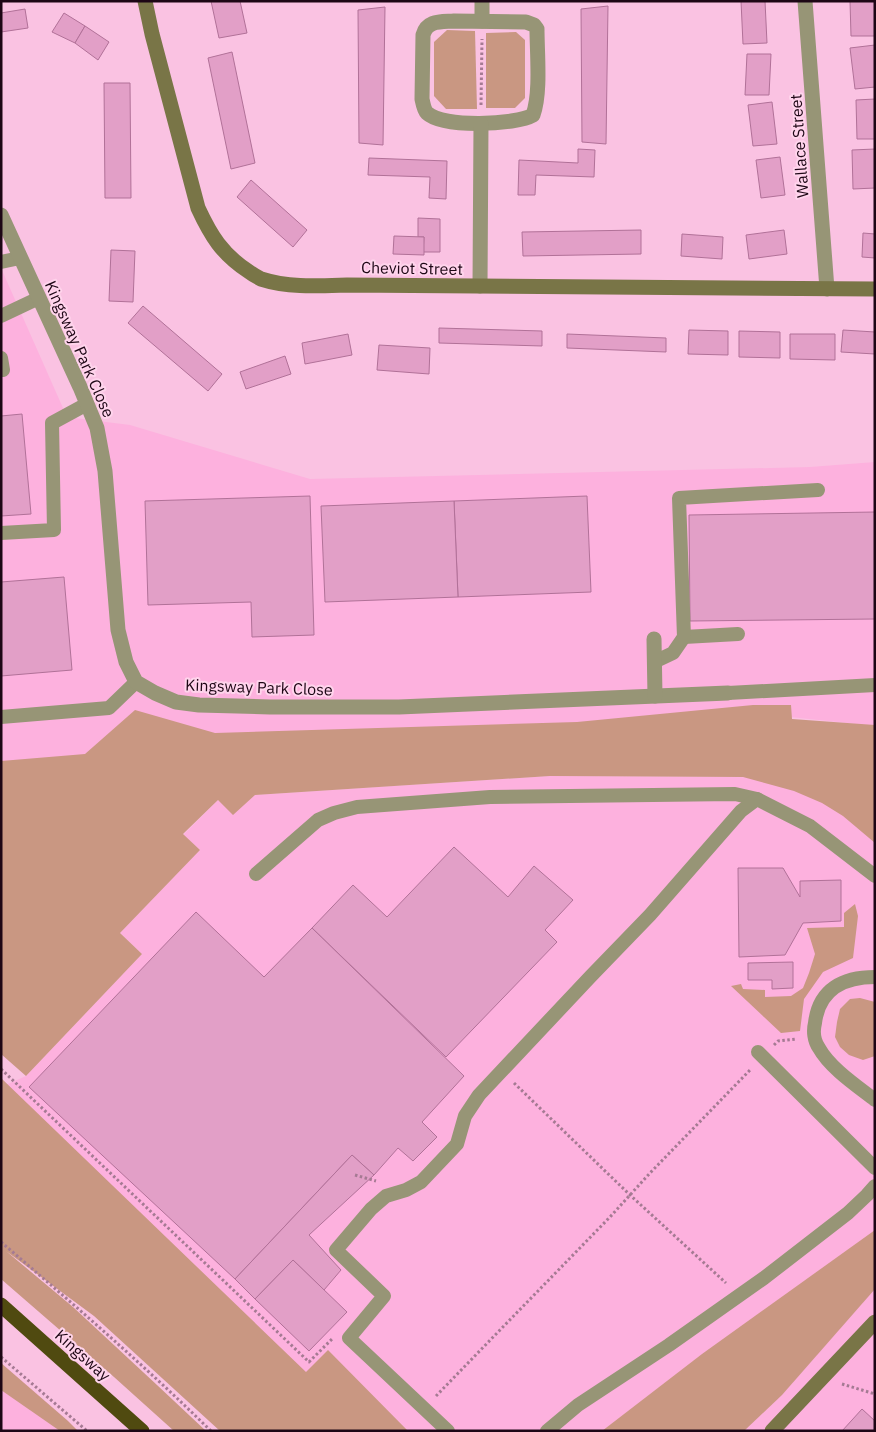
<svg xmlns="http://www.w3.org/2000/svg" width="876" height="1432" viewBox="0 0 876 1432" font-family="'IBM Plex Sans',sans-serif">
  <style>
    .built { fill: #fdb1de }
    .green { fill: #c99782 }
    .building { fill: #e29fc7; stroke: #b17198 }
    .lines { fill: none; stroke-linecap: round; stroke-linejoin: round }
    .path { stroke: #a57a93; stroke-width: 3; stroke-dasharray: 2.5 2.5; stroke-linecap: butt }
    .lane { stroke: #979576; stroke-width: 14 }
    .street { stroke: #979576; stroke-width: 15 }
    .secondary { stroke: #797547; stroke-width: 15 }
    .highway { stroke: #504a10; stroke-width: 15 }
    .labels { text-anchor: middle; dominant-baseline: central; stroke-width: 4; stroke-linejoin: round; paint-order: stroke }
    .street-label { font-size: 16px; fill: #1d0615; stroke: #ffd4ec }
  </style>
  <rect width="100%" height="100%" fill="#fac2e2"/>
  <!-- built -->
  <g class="built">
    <path d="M1,268L67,417L130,425L310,479L810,467L875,462V726L723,710L462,735L1,764Z"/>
    <path d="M550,776L875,778V1431H262L1,1087L26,1076L142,954L120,933L200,850L183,835L218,800L233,814L255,795Z"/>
    <path d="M1,1363L68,1421L78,1431H1Z"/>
  </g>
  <!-- green -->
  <g class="green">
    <path d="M447,30L475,31L477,109H446L434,96V42Z"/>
    <path d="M516,32L525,40V98L515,108H486V33Z"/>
    <path d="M753,705H791L792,719L875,725V843L843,816L822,803L794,791L743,777L550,776L255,795L233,815L218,800L183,834L200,850L120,933L142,954L26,1076L1,1054V761L85,754L135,710L215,733L577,722Z"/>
    <path d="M855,904L858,916L853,958L823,972L804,999L800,1031L781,1033L731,986L741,984L743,989L765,990V997L791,996L803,988L809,973L815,954L807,928L844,927V913Z"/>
    <path d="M860,998L875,1002V1056L863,1060L849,1055L840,1047L835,1037L837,1022L840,1009L850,999Z"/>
    <path d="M1,1078L306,1372L328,1350L408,1431H220L94,1316L6,1251L73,1307L157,1385L206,1431H174L114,1377L1,1279Z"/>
    <path d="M875,1230V1289L782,1395L744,1431H602L702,1354Z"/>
    <path d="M1,1363L68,1421L78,1431H60L1,1390Z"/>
  </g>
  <!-- building -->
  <g class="building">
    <path d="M211,1H240L247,33L219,38Z"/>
    <path d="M741,1H765L767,43L743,44Z"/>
    <path d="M850,1H875V36H851Z"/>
    <path d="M608,6L606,144L582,142L581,9Z"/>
    <path d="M385,7L383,145L359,143L358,10Z"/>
    <path d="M25,9L28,28L1,32V13Z"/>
    <path d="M64,13L85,26L75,43L52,32Z"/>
    <path d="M85,26L109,42L98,60L75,43Z"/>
    <path d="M875,45V87L855,89L850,48Z"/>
    <path d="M232,52L255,163L231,169L208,58Z"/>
    <path d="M747,54H771L769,95H745Z"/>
    <path d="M104,83H130L131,198H105Z"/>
    <path d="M875,99V139H857L856,100Z"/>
    <path d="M772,102L777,144L753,146L748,105Z"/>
    <path d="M578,149L595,150L594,177L536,175L535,195H518L519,160L578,163Z"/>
    <path d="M875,149V188L853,189L852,150Z"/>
    <path d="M780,157L785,195L761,198L756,160Z"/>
    <path d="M369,158L447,161L446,199L429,198L430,177L368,175Z"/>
    <path d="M251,180L307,230L293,247L237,197Z"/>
    <path d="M418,218L440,219V252H423L424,237H418Z"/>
    <path d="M641,230V254L523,256L522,232Z"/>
    <path d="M784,230L787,254L749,259L746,235Z"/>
    <path d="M863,233L875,234V258L862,257Z"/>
    <path d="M682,234L723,237L722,259L681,256Z"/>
    <path d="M394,236L424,237V255L393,254Z"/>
    <path d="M111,250L135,251L133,302L109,301Z"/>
    <path d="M143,306L222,374L208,391L128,323Z"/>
    <path d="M439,328L542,331V346L439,343Z"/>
    <path d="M689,330L728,331V355L688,354Z"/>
    <path d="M843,330L875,332V354L841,352Z"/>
    <path d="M739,331L780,332V358L739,357Z"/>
    <path d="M348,334L352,355L305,364L302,343Z"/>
    <path d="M567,334L666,338V352L567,348Z"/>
    <path d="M790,334H835V360L790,359Z"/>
    <path d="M379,345L430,348L429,374L377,370Z"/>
    <path d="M285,356L291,374L246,389L240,372Z"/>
    <path d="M22,414L31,514L1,516V416Z"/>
    <path d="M310,496L314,635L252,637L251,602L148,605L145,501Z"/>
    <path d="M587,496L591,592L458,597L454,501Z"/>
    <path d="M454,501L458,597L325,602L321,506Z"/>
    <path d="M875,512V619L690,621L689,515Z"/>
    <path d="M64,577L72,670L1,676V582Z"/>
    <path d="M454,847L508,897L534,866L573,900L545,930L557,942L446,1057L312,928L353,885L387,917Z"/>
    <path d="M738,868H783L800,897V881L841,880V921L803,923L785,955L739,957Z"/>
    <path d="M196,912L264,977L312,928L464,1076L422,1122L437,1137L413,1161L398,1148L374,1175L352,1155L235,1279L29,1087Z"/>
    <path d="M793,962V988L772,989V980H748V963Z"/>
    <path d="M352,1155L374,1175L309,1235L341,1270L324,1290L293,1260L255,1299L235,1279Z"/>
    <path d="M293,1260L347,1312L309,1351L255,1299Z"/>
    <path d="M862,1409L875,1421V1431H842Z"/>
  </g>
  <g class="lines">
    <!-- path -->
    <g class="path">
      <path d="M481,105L482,39"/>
      <path d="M774,1045L778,1041L796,1039"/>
      <path d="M1,1069L309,1362L332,1339"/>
      <path d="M514,1083L630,1195L726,1283"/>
      <path d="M355,1175L376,1181"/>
      <path d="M1,1242C72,1303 144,1365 211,1431"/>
      <path d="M1,1357L87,1431"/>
      <path d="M842,1384L875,1394"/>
      <path d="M436,1396L499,1331L610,1217L650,1173L751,1069"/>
    </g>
    <!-- lane -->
    <g class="lane">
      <path d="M1,262L20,258"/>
      <path d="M1,316L39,298"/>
      <path d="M1,358L3,370H1"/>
      <path d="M1,533L54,530L52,423L87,404"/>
      <path d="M684,637L738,634"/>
      <path d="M654,662L673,653L684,637L679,498L818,490"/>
      <path d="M728,693L875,685"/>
      <path d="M1,717L109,708L136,682"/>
      <path d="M256,874L318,820L334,813L357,807L490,797L735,794L757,799"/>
      <path d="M875,977C843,977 819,989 815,1023C813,1031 814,1041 819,1048C830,1068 857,1086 875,1100"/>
      <path d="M758,1052L875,1168"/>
      <path d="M448,1431L349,1338L384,1296L336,1250L371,1209L386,1196L406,1190L421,1182L457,1144L465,1116L479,1095L591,976L650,915L741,811L757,799L810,826L875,876"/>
      <path d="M547,1431L578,1405L669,1345L764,1278L848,1213L867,1195L875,1186"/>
    </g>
    <!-- street -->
    <g class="street">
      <path d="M805,1L827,289"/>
      <path d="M454,21L526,22L534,25L537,29C537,54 541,93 533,115C516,125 443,128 427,113C424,110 423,104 422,99L423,35C427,20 441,22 454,21Z"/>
      <path d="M482,21V1"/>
      <path d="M1,215L80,387L97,428L105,471L118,630L126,662L136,682L155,693L176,702L199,705L270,707H399L728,693"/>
      <path d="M480,286L481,124"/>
      <path d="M654,639L655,696"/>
    </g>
    <!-- secondary -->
    <g class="secondary">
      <path d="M145,1L152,34L198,208C211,236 222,254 248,271C252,274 257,277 261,279C289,288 318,286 347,285L875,289"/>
      <path d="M772,1431L875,1322"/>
    </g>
    <!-- highway -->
    <path class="highway" d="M1,1305L142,1431"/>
  </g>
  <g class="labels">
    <!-- street labels -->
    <g class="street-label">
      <text transform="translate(799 146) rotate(-94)">Wallace Street</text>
      <text transform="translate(412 268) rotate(1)">Cheviot Street</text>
      <text transform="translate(80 349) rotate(66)">Kingsway Park Close</text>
      <text transform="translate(259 687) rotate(2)">Kingsway Park Close</text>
      <text transform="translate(83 1355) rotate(42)">Kingsway</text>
    </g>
  </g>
  <!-- border -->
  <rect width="876" height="1432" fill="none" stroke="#1d0615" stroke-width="5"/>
</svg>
